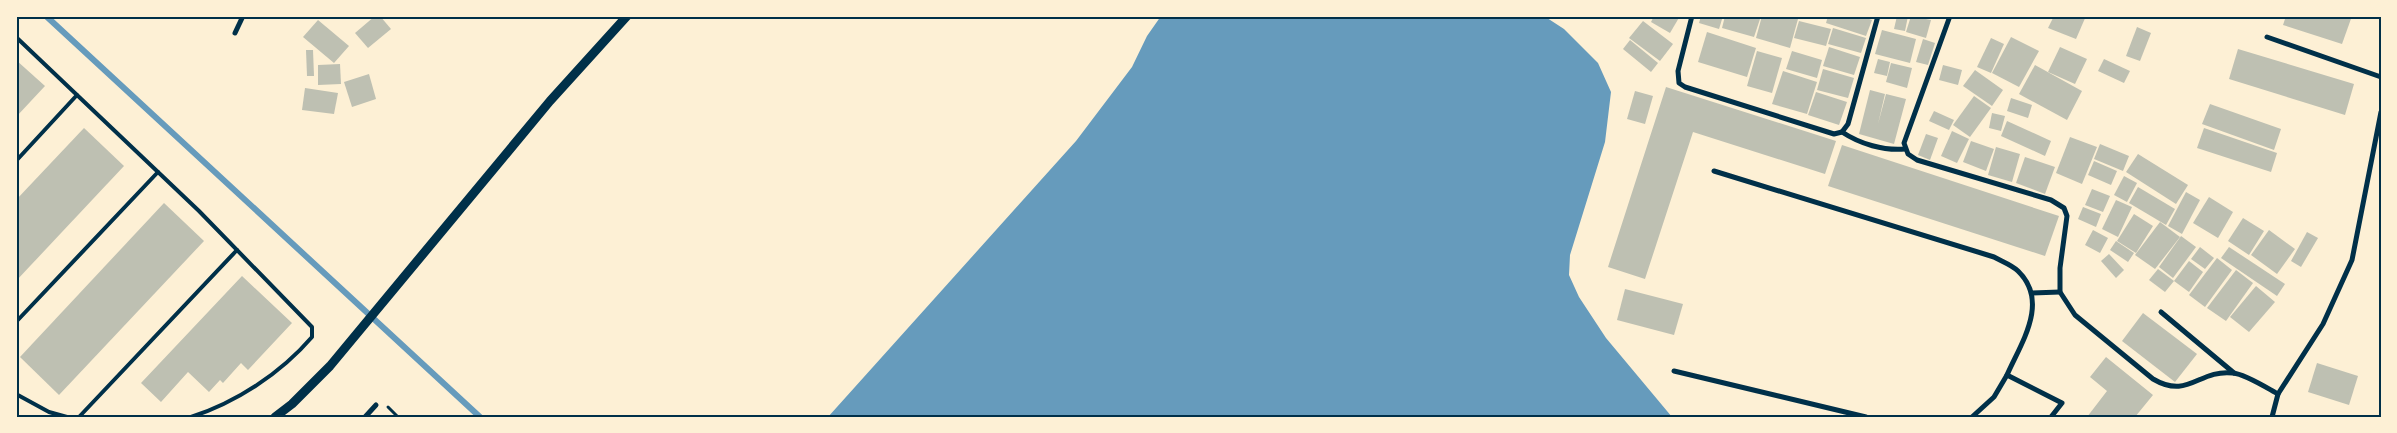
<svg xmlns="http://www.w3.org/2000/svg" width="2397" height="433" viewBox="0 0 2397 433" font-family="Jost,sans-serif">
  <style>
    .water { fill: #669bbc }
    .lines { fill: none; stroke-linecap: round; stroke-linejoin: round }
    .stream { stroke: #669bbc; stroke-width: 6 }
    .building { fill: #bec0b2 }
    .path { stroke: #003049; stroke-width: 3 }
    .service { stroke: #003049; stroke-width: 4 }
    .minor { stroke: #003049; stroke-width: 5 }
    .tertiary { stroke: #003049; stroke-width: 9 }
    .neatline { fill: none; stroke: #003049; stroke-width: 2 }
  </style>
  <rect width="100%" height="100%" fill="#fdf0d5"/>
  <!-- water -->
  <path class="water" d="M1161,16H1544L1564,29L1598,63L1611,92L1605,142L1570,255L1569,275L1579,297L1606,338L1672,417H828L1076,141L1132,67L1147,36Z"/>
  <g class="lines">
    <!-- stream -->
    <path class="stream" d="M46,16L480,417"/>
  </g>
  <!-- building -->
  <g class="building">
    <path d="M375,16H380L391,29L368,48L355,33Z"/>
    <path d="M1654,16H1680L1670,33L1651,22Z"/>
    <path d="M1701,16H1723L1719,29L1699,23Z"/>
    <path d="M1725,16H1761L1754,37L1722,28Z"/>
    <path d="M1762,16H1787L1798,19L1790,48L1756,38Z"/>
    <path d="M1828,16H1861L1872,20L1866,36L1826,23Z"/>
    <path d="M1897,16H1908L1905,31L1894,29Z"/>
    <path d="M1911,16L1931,20L1926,38L1906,32Z"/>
    <path d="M2054,16H2086L2076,39L2048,28Z"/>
    <path d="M2286,16H2352L2342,44L2283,25Z"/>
    <path d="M318,20L349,46L334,63L303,37Z"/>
    <path d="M1643,21L1673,44L1660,61L1629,38Z"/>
    <path d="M1799,21L1831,29L1826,46L1794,38Z"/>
    <path d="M2137,27L2151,33L2140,61L2126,56Z"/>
    <path d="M1833,28L1866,38L1861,53L1828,44Z"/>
    <path d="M1882,30L1916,39L1910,63L1875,54Z"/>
    <path d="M1707,32L1756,48L1747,77L1698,62Z"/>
    <path d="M2011,37L2039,51L2019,87L1992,73Z"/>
    <path d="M1991,38L2004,44L1991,73L1977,67Z"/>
    <path d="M1923,39L1935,43L1928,65L1916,62Z"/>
    <path d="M1630,40L1658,63L1651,72L1623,49Z"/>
    <path d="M1829,47L1860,57L1854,75L1823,66Z"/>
    <path d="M2060,47L2087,59L2075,84L2048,72Z"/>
    <path d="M2238,49L2354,84L2345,115L2229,79Z"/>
    <path d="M306,50H313L314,76H307Z"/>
    <path d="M1757,51L1782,58L1772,93L1747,86Z"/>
    <path d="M1792,51L1822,60L1817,78L1786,69Z"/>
    <path d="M1878,59L1890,62L1887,76L1874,73Z"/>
    <path d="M2104,59L2130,71L2124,83L2098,71Z"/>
    <path d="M16,60L45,86L16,117Z"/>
    <path d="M1891,63L1912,68L1907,88L1886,82Z"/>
    <path d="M340,64L341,84L318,85V65Z"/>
    <path d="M1943,65L1962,70L1958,85L1939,80Z"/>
    <path d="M2035,65L2082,91L2067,120L2019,94Z"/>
    <path d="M1823,69L1854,78L1848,98L1817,90Z"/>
    <path d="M1975,70L2003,90L1992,106L1963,86Z"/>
    <path d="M1783,71L1817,82L1807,114L1772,104Z"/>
    <path d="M369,74L376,99L352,107L344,82Z"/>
    <path d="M1666,87L1836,141L1825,174L1693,132L1645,279L1608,267Z"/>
    <path d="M305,88L338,93L334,114L302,110Z"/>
    <path d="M1870,90L1885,94L1878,124L1886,94L1906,99L1894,144L1859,134Z"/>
    <path d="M1635,91L1653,96L1645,124L1627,119Z"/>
    <path d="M1816,92L1847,102L1839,125L1808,115Z"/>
    <path d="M1974,96L1991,108L1970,137L1953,125Z"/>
    <path d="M2011,98L2032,105L2028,118L2007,111Z"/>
    <path d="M2210,104L2281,129L2274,150L2202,124Z"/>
    <path d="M1934,111L1954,120L1949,130L1929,121Z"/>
    <path d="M1992,113L2005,116L2001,131L1989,128Z"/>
    <path d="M2007,121L2051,141L2045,156L2001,136Z"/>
    <path d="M84,128L124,166L16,281V200Z"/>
    <path d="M2204,128L2277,153L2271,172L2197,148Z"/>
    <path d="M1952,131L1969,139L1957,163L1941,156Z"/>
    <path d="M1926,134L1938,138L1930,160L1918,155Z"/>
    <path d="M2070,137L2097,147L2082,184L2056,173Z"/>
    <path d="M1971,141L1994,149L1986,171L1963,162Z"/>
    <path d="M2100,144L2129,156L2123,171L2094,159Z"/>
    <path d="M1842,145L2059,216L2045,256L1828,186Z"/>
    <path d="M1996,147L2020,154L2012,182L1988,175Z"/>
    <path d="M2138,154L2188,185L2176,204L2126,172Z"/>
    <path d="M2025,157L2055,167L2045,194L2016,183Z"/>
    <path d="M2094,161L2117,171L2111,185L2088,175Z"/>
    <path d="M2124,176L2137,183L2127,202L2114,195Z"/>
    <path d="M2138,187L2175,209L2166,225L2129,203Z"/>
    <path d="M2092,189L2110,196L2103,212L2085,205Z"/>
    <path d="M2186,192L2200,200L2182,234L2168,226Z"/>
    <path d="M2209,197L2233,212L2218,238L2193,223Z"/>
    <path d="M2116,200L2132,207L2118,237L2102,229Z"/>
    <path d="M164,203L204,241L59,395L20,357Z"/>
    <path d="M2083,207L2101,214L2096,227L2078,219Z"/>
    <path d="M2134,214L2153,226L2136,253L2117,241Z"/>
    <path d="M2243,218L2264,231L2249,255L2228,241Z"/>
    <path d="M2160,222L2180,237L2155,269L2135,255Z"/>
    <path d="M2093,230L2108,238L2100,253L2085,245Z"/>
    <path d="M2269,230L2295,249L2277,274L2251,255Z"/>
    <path d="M2307,232L2318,238L2301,267L2291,261Z"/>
    <path d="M2181,236L2196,247L2173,278L2159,267Z"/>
    <path d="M2116,241L2134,253L2128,262L2110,250Z"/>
    <path d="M2200,247L2214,258L2205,269L2191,259Z"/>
    <path d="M2229,247L2285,284L2277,296L2221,258Z"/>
    <path d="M2109,254L2124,270L2116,278L2101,261Z"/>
    <path d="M2217,258L2232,270L2205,307L2189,295Z"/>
    <path d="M2189,261L2203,272L2189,292L2174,281Z"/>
    <path d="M2158,269L2174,281L2165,292L2149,280Z"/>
    <path d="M2236,270L2253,283L2226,321L2207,308Z"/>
    <path d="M242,276L292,323L248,370L241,363L223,383L220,380L209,392L188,372L161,402L141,383Z"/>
    <path d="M2256,286L2275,302L2249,332L2230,317Z"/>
    <path d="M1625,289L1683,304L1674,335L1617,320Z"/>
    <path d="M2143,313L2197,354L2175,382L2122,341Z"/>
    <path d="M2106,357L2153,395L2135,417H2087L2107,391L2090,377Z"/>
    <path d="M2317,363L2358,376L2349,405L2308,392Z"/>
  </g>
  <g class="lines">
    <!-- path -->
    <path class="path" d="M388,407L398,417"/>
    <!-- service -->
    <g class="service">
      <path d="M16,37L199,211L312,327V337C281,373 237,402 191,417"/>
      <path d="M16,161L77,95"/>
      <path d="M16,322L158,172"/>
      <path d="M16,394L49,412L67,417"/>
      <path d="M79,417L237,250"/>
    </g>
    <!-- minor -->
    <g class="minor">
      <path d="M1692,16L1678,71L1679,83L1685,87L1834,134L1842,132L1848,124L1878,16"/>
      <path d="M1950,16L1904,143L1908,154L1917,160L2051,200L2064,208L2067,216L2060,268V292L2075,315L2153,379C2189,400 2198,369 2233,373C2245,374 2267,388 2278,394"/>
      <path d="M235,33L243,16"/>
      <path d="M2267,37L2381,77"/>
      <path d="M1842,132C1860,144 1884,151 1905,149"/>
      <path d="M1714,171L1994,257C2001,261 2012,265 2018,271C2050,302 2021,343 2007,375"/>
      <path d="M2032,293L2060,292"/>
      <path d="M2161,312L2234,373"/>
      <path d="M1674,371L1866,417"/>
      <path d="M365,417L376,405"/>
      <path d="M1972,417L1994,397L2007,375L2062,403L2051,417"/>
      <path d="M2272,417L2278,394L2323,324L2352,260L2381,112"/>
    </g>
    <!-- tertiary -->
    <path class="tertiary" d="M275,417L292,404L330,366L550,101L627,16"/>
  </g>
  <!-- border -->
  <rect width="2397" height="433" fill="none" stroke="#fdf0d5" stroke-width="35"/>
  <rect x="18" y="18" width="2362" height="398" class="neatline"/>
</svg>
